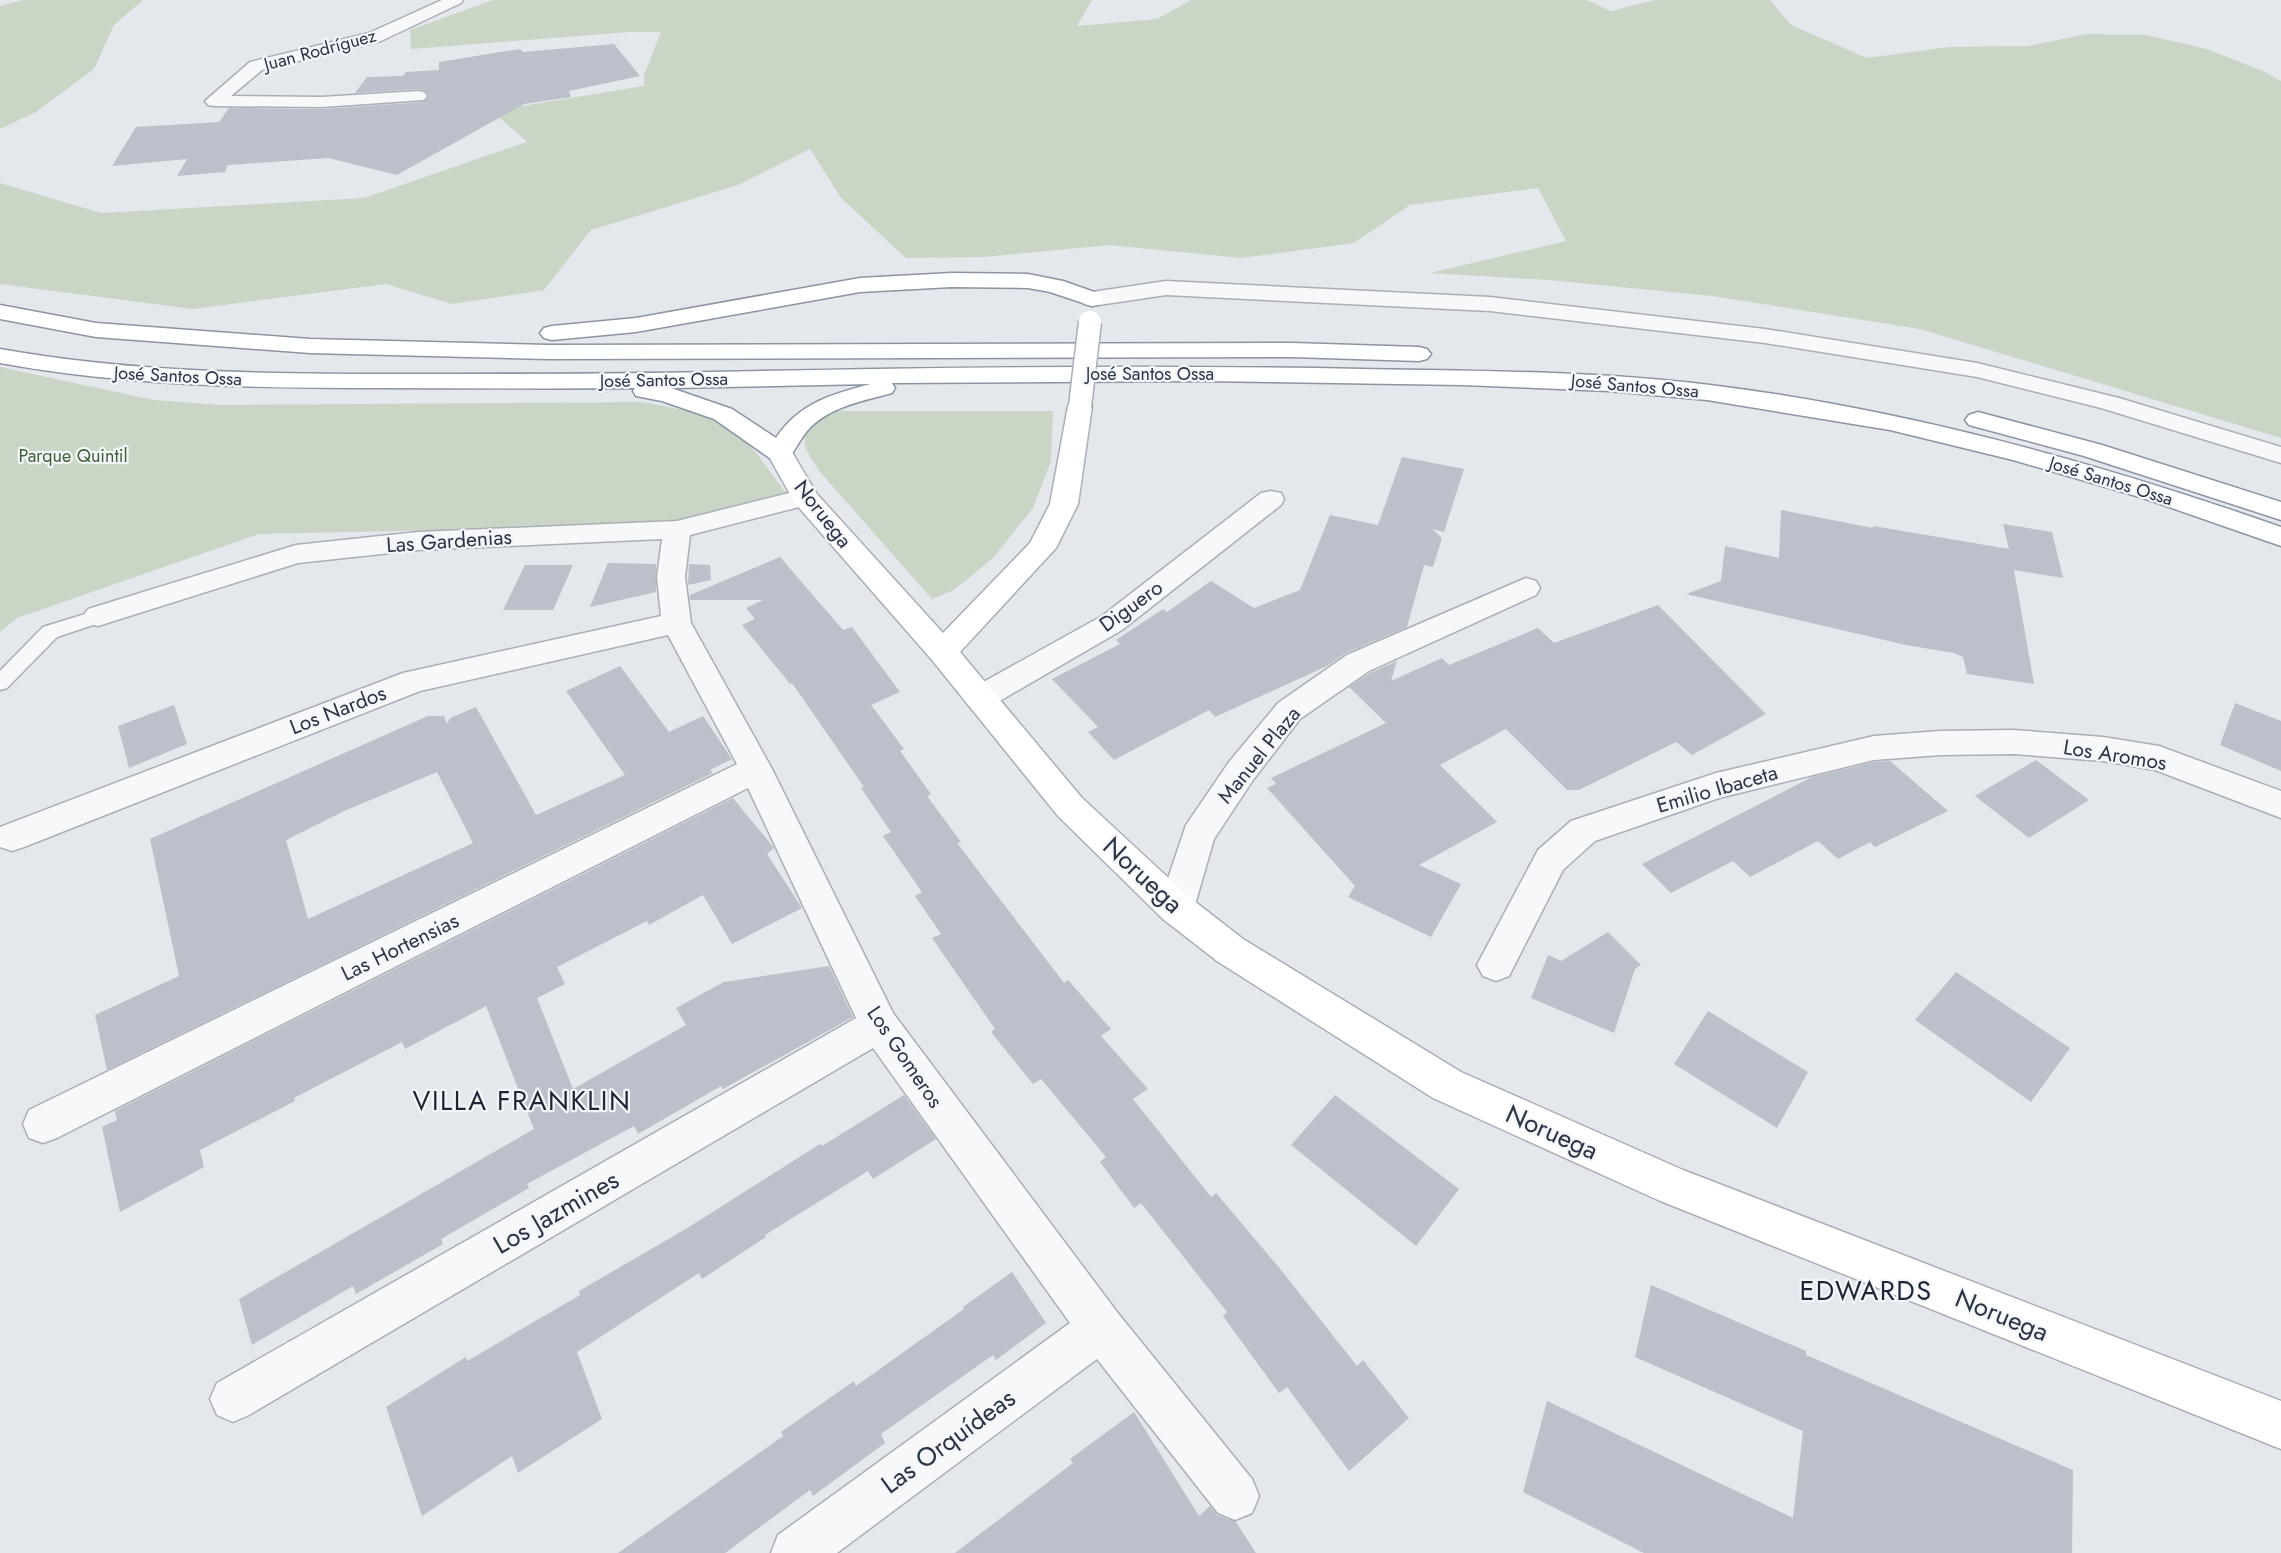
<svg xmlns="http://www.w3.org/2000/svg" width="2281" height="1553" viewBox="0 0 2281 1553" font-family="Jost,sans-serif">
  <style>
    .green { fill: #c9d6c5 }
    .building { fill: #bbc0ca; fill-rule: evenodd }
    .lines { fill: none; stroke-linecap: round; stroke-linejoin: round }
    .service-casing { stroke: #a9aeb7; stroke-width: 3 }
    .minor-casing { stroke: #a9aeb7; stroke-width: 3 }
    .tertiary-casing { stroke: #a9aeb7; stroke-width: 3 }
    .secondary-casing { stroke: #a9aeb7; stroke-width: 3 }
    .motorway-casing { stroke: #8b94a3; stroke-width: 3 }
    .service { fill: #f7f8fa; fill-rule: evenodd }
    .minor { fill: #f7f8fa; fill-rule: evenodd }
    .tertiary { fill: #f7f8fa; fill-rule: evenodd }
    .secondary { fill: #fff; fill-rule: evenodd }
    .motorway { fill: #fff; fill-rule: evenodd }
    .secondary-bridge-casing { stroke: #a9aeb7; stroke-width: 25; stroke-linecap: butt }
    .secondary-bridge { stroke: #fff; stroke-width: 22 }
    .labels { text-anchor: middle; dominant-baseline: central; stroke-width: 4.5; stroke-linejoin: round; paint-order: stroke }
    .far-street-label { font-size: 18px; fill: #2b3445; stroke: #f4f6f9 }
    .far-park-label { font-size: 18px; fill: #3f6138; stroke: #f4f6f9 }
    .street-label { font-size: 21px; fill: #2b3445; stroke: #f4f6f9 }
    .near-street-label { font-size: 26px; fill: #2b3445; stroke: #f4f6f9 }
    .near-neighbourhood-label { font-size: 27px; letter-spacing: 1.5px; fill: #1d2536; stroke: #f4f6f9 }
  </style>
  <rect width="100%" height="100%" fill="#e4e7ec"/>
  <!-- green -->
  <g class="green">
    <path d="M23,0H143L114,25L94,69L36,112L0,129V6Z"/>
    <path d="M493,0H1092L1077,26L1157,19L1191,0H1586L1611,11L1655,0H1770L1791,25L1867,58L1949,47L2028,46L2087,34L2146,35L2207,49L2265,72L2281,81V438L1920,329L1712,296L1549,280L1430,273L1566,241L1538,188L1410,205L1354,243L1241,258L1109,245L984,257L906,258L841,198L810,149L738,185L591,230L544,290L452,304L386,284L193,309L0,284V183L101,213L364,198L527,142L492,111L644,86V75L661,32H629L411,49L410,30Z"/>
    <path d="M0,367L153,400L221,405L642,402L722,417L757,454L786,493L677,525L259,534L17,618L0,632Z"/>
    <path d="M837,411H1053L1051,461L1033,508L993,558L954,590L932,599L820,472C807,451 799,446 809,421Z"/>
  </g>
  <!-- building -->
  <g class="building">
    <path d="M614,44L640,76L569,91L571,97L524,104L397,175L328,158L228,165L225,172L177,176L187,159L112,166L136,127L219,122L229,108L322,109L424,102L429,95L424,90L418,89L355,93L367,77L403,76L406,72L439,70V62L520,49L523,52Z"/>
    <path d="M1402,457L1464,469L1444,532L1432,529L1442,538L1433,567L1424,565L1407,627L1346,653L1327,666L1215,717L1209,710L1114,760L1088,732L1098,727L1052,679L1120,644L1116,640L1163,609L1167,612L1211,581L1254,608L1300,590L1330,515L1378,525Z"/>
    <path d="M1781,510L1873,528V526L2009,549L2003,524L2052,532L2063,578L2014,570L2034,684L1967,674L1963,657L1954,653L1906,645L1686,594L1721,581L1725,546L1779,558Z"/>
    <path d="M780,557L843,630L852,627L900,692L871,705L904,749L900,751L931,794L927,796L961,842L957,843L1064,983L1068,980L1111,1029L1101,1036L1148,1089L1133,1099L1211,1197L1216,1193L1281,1270L1357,1366L1363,1360L1409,1418L1349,1471L1287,1387L1279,1393L1223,1316L1227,1312L1141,1203L1134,1208L1100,1162L1106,1157L1041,1079L1033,1084L991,1032L995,1029L932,938L941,934L915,896L922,892L883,836L891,832L861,788L864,787L792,683L790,684L742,625L755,619L746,608L763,600H690V595Z"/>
    <path d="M608,563L656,564V592L590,607Z"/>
    <path d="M689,564L710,565L711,580L688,585Z"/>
    <path d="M525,565H573L553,610H503Z"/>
    <path d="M1658,605L1766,714L1692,755L1676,742L1579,790H1567L1506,729L1440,765L1497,822L1419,865L1461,884L1431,937L1348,897L1355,886L1267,788L1276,784L1271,778L1386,723L1349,687L1370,673L1397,661L1391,681L1442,658L1449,665L1538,628L1554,643Z"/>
    <path d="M620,666L669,732L703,716L732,759L710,770L713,773L107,1070L95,1015L179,976L150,839L428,716H444L447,724L450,718L476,707L536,815L625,775L566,691ZM437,772L473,843L308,919L286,840L344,811Z"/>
    <path d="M2235,703L2281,721V771L2220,745Z"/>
    <path d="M174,705L187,744L129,768L118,726Z"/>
    <path d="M2036,760L2089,800L2029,838L1975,796Z"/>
    <path d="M1890,761L1948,811L1875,847L1870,842L1838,859L1818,841L1750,877L1733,861L1671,893L1642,864L1812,777L1874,762Z"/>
    <path d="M733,798L774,848L767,854L802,908L732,944L703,895L649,925L647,921L557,967L565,984L537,998L573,1089L686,1025L676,1008L724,982L829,966L853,1017L723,1089L721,1086L638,1134L634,1126L527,1184L529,1188L441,1239L443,1244L356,1294L353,1286L252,1345L239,1299L534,1129L486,1006L405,1049L402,1042L294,1098L295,1101L200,1150L204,1167L120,1212L102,1127L117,1120L115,1111Z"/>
    <path d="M1608,932L1641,965L1635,969L1614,1033L1531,998L1548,955L1561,961Z"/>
    <path d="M1956,972L2070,1048L2031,1102L1915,1020Z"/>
    <path d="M1708,1011L1808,1072L1777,1128L1674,1064Z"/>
    <path d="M904,1095L936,1139L873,1179L868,1171L765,1235L766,1237L702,1279L699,1273L577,1352L602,1419L518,1473L512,1456L422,1516L386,1407L466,1357L467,1361L580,1295L579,1291L689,1227L820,1144L822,1146Z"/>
    <path d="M1335,1095L1459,1189L1416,1246L1291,1145Z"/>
    <path d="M1012,1272L1046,1323L996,1360L993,1355L881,1434L885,1443L813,1496L810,1490L725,1553H618L783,1436L781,1432L854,1381L856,1386L964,1309L963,1307Z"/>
    <path d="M1651,1285L1806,1351V1355L2073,1470L2072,1553H1644L1523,1492L1547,1401L1793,1518L1803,1431L1635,1357Z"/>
    <path d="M1134,1412L1199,1516L1210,1506L1217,1515L1236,1522L1256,1553H955L1073,1463L1070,1459Z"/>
  </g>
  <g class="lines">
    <!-- service casing -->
    <g class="service-casing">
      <path id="service" d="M98,610L105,611L107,616L105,621L57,637L7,688L0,690V671L43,627Z"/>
    </g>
    <!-- minor casing -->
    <g class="minor-casing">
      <g id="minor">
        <path d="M442,0H463L461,3L381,41L262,70L231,96L322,97L418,91L424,92L427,96L424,100L322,107L214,106L208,105L205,101L250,62L369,33Z"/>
        <path d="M805,489L815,491L818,497L815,503L690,535L685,577L691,623L772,769L893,1013L1117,1312L1252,1479L1259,1496L1252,1513L1235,1520L1218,1513L1097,1359L837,1553H771L778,1535L1070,1323L873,1048L249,1415L233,1422L217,1415L210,1399L217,1383L856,1018L748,788L57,1138L43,1143L29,1138L23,1124L29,1110L737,764L668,635L420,691L24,847L12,851L0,847V827L403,673L661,616L657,577L662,539L418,550L298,563L98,626L88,623L83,616L88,609L296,545L418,532L677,521Z"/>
        <path d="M1271,491L1281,493L1284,499L1281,505L1122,630L991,706L980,709L969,706L964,698L969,690L1102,616L1261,493Z"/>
        <path d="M1526,578L1536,581L1540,588L1536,595L1369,671L1300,719L1253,780L1214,839L1194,908L1189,919L1176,923L1163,919L1158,908L1186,825L1229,762L1278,703L1347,655Z"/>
        <path d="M2014,730L2103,737L2159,746L2281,791V818L2155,770L2103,761L2014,754L1940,755L1874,760L1719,798L1595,841L1563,870L1509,976L1496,981L1483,976L1477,965L1538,850L1571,821L1716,773L1874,736L1940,731Z"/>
      </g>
    </g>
    <!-- tertiary casing -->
    <g class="tertiary-casing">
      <path id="tertiary" d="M1166,281L1490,297L1765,329L1977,363L2119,398L2281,447V463L2101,408L1977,377L1765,343L1490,311L1166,295L1092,306L1084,304L1081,299L1084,294L1092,292Z"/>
    </g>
    <!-- secondary casing -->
    <g class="secondary-casing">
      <path id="secondary" d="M1080,399L1089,401L1092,406L1078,504L1056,548L960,652L1082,798L1189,897L1243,939L1461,1072L1683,1170L2281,1401V1449L1658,1200L1433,1098L1217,961L1163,919L1058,816L932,660L795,503L767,453L771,447L780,445L789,447L816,493L943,633L1030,543L1050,504L1068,406L1071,401Z"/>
    </g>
    <!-- motorway casing -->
    <g class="motorway-casing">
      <g id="motorway">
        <path d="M952,273L1028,274L1063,281L1100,294L1103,299L1100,304L1092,306L1050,292L1028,288L952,287L860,292L636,332L552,340L544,338L540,333L544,328L552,326L636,318L860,278Z"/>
        <path d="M0,305L96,323L310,339L548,345L1292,343L1419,347L1427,349L1431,354L1427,359L1419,361L1292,357L548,359L310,353L96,337L0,319Z"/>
        <path d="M0,349C134,373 268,374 403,374C523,374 642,374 762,371C962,367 1163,365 1363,369C1479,371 1595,371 1710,385C1905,409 2096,462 2281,527V546L2143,498L2013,460L1890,430L1707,400L1609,391L1462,385L1199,381L892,383L895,388L892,393C862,401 828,407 807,431C800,440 795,449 789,459L780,461L771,459L714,419L662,401L636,396L633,391L635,388C550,389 465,388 380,388C253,388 126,386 0,363ZM871,384C832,394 799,403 776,438L732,409L671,388Z"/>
        <path d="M1978,412L2102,445L2281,502V520L2084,456L1969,425L1965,420L1969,415Z"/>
      </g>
    </g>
    <!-- service -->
    <use href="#service" class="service"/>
    <!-- minor -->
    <use href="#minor" class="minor"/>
    <!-- tertiary -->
    <use href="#tertiary" class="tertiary"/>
    <!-- secondary -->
    <use href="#secondary" class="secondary"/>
    <!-- motorway -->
    <use href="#motorway" class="motorway"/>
    <!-- secondary-bridge casing -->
    <g class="secondary-bridge-casing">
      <path id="secondary-bridge" d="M1080,406L1090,322"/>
    </g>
    <!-- secondary-bridge -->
    <use href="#secondary-bridge" class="secondary-bridge"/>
  </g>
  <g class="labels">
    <!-- far-street labels -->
    <g class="far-street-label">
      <text transform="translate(320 50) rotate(-15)">Juan Rodríguez</text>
      <text x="1150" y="374">José Santos Ossa</text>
      <text transform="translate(178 376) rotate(3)">José Santos Ossa</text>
      <text transform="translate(664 380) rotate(-1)">José Santos Ossa</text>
      <text transform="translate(1635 386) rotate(5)">José Santos Ossa</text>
      <text transform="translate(2111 481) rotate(17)">José Santos Ossa</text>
    </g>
    <!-- far-park labels -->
    <g class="far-park-label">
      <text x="73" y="456">Parque Quintil</text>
    </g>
    <!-- street labels -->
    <g class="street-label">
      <text transform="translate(823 514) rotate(52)">Noruega</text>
      <text transform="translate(449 541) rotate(-4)">Las Gardenias</text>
      <text transform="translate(1131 606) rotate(-36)">Diguero</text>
      <text transform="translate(338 710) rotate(-21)">Los Nardos</text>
      <text transform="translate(1259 755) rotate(-51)">Manuel Plaza</text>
      <text transform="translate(2115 755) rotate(9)">Los Aromos</text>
      <text transform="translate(1717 789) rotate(-16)">Emilio Ibaceta</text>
      <text transform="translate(400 947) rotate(-26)">Las Hortensias</text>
      <text transform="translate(905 1057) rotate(56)">Los Gomeros</text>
    </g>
    <!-- near-street labels -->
    <g class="near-street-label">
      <text transform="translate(1143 875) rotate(43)">Noruega</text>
      <text transform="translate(1552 1132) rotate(24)">Noruega</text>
      <text transform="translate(556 1212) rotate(-30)">Los Jazmines</text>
      <text transform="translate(2002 1315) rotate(22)">Noruega</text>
      <text transform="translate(948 1441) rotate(-36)">Las Orquídeas</text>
    </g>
    <!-- near-neighbourhood labels -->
    <g class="near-neighbourhood-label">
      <text x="522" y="1100">VILLA FRANKLIN</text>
      <text x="1866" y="1290">EDWARDS</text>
    </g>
  </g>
</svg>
